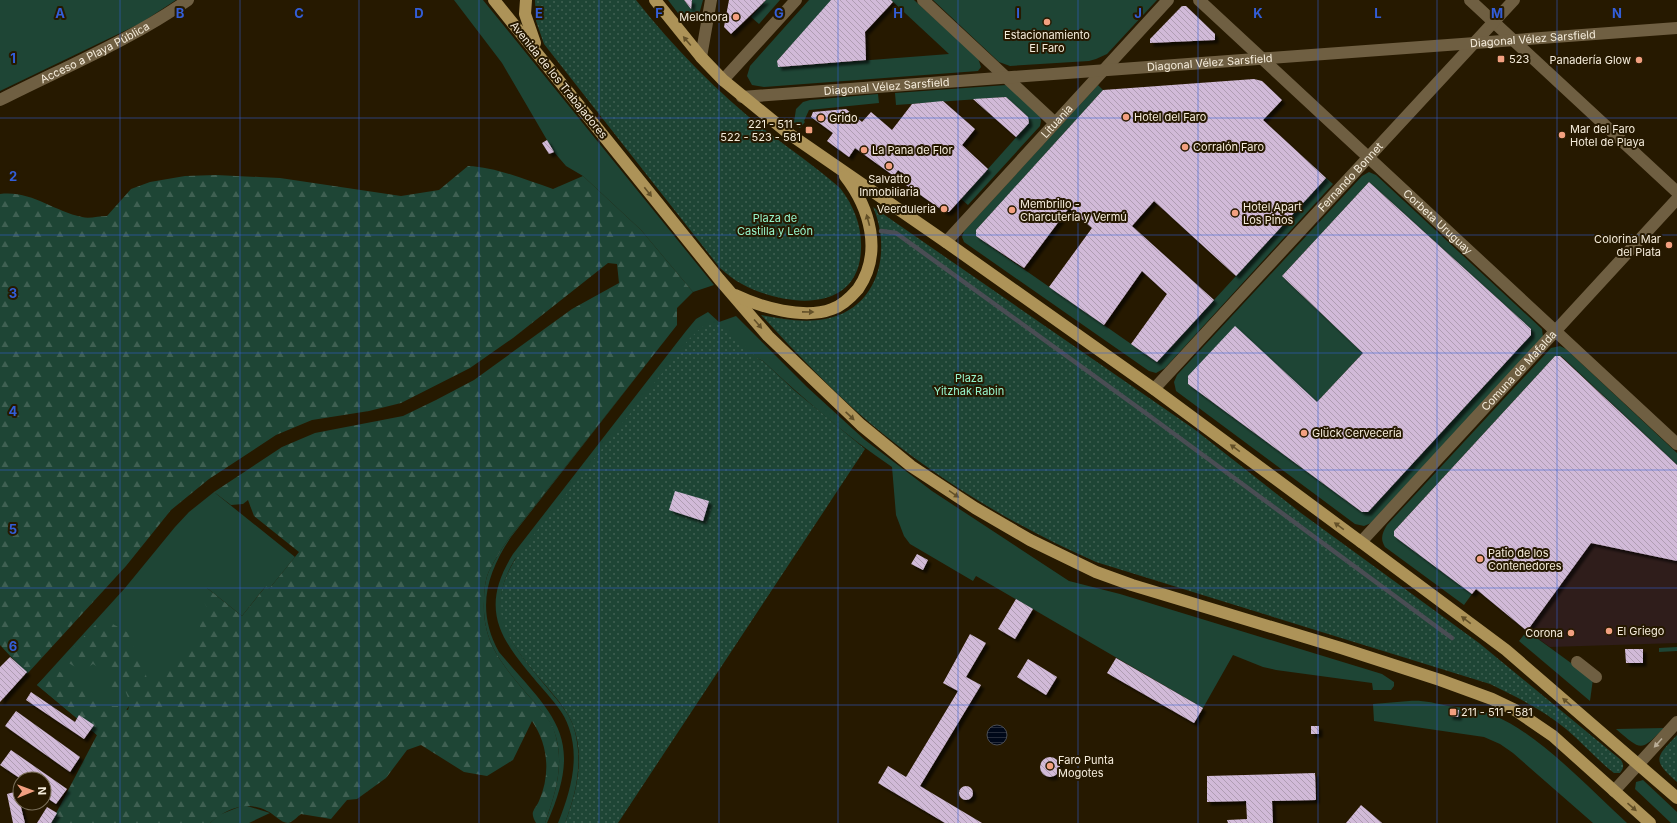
<svg xmlns="http://www.w3.org/2000/svg" width="1677" height="823" viewBox="0 0 1677 823" font-family="Inter,sans-serif">
  <style>
    .commercial { fill: #2f1d1b }
    .grass { fill: #1e4535; fill-rule: evenodd }
    .forest { fill: url(#forest-firs) }
    .park { fill: url(#park-dots) }
    .water { fill: url(#water-rules); stroke: #4a4d54 }
    .lines { fill: none; stroke-linecap: round; stroke-linejoin: round }
    .stream { stroke: #4a4d54; stroke-width: 4.5 }
    .building { fill: url(#building-back-hatch); filter: url(#shadow) }
    .street { stroke: #6f5f42; stroke-width: 12 }
    .secondary { stroke: #6f5f42; stroke-width: 12 }
    .primary { stroke: #ad9358; stroke-width: 12 }
    .oneway { fill: #635028 }
    .oneway2 { fill: #b9ad97 }
    .grid { fill: none; stroke: #335ed8; stroke-width: 1; stroke-opacity: 0.55 }
    .poi-dot { fill: #f2a080; stroke: #261900; stroke-width: 1.5 }
    .labels { text-anchor: middle; dominant-baseline: central; stroke-width: 4; stroke-linejoin: round; paint-order: stroke }
    .poi-label { font-size: 11px; fill: #f6eddc; stroke: #261900; text-anchor: start }
    .street-label { font-size: 11px; fill: #f6eddc; stroke: #261900 }
    .park-label { font-size: 11px; fill: #97f5cc; stroke: #261900 }
    .grid-label { font-size: 13px; text-anchor: middle; font-weight: bold; fill: #335ed8; stroke: #261900; stroke-width: 4; stroke-linejoin: round; paint-order: stroke }
  </style>
  <defs>
    <pattern id="forest-firs" width="22" height="20" patternUnits="userSpaceOnUse"><rect width="22" height="20" fill="#1e4535"/><path d="M5 1l3.5 6h-7zM16 11l3.5 6h-7z" fill="#3f6052"/></pattern>
    <pattern id="park-dots" width="8" height="8" patternUnits="userSpaceOnUse"><rect width="8" height="8" fill="#1e4535"/><path d="M2 2h.1M6 6h.1" fill="none" stroke="#3f6052" stroke-width="1.8" stroke-linecap="round"/></pattern>
    <pattern id="water-rules" width="6" height="5" patternUnits="userSpaceOnUse"><rect width="6" height="5" fill="#000819"/><path d="M0 2.5h6" fill="none" stroke="#262c3a"/></pattern>
    <pattern id="building-back-hatch" width="6" height="6" patternUnits="userSpaceOnUse"><rect width="6" height="6" fill="#d1bad8"/><path d="M-1 5l2 2M0 0l6 6M5-1l2 2" fill="none" stroke="#af9db2"/></pattern>
    <filter id="shadow"><feDropShadow dx="3.5" dy="3.5" stdDeviation="1" flood-color="#0009"/></filter>
  </defs>
  <rect width="100%" height="100%" fill="#261900"/>
  <!-- commercial -->
  <path class="commercial" d="M1591,543L1677,561V643L1550,647L1527,631Z"/>
  <!-- grass -->
  <g class="grass">
    <path d="M0,0H176L141,23L0,91Z"/>
    <path d="M454,0H483L714,285L693,292L641,230L583,176L566,166L554,152L502,63Z"/>
    <path d="M668,0H684L691,9L692,0H703L698,18L688,21L681,17Z"/>
    <path d="M766,0H780L759,24L751,17Z"/>
    <path d="M809,0H832L777,61L779,67L949,54L891,0H914L978,58L981,67L978,71L764,87L752,85L747,76L750,66Z"/>
    <path d="M933,0H1157L1107,54L1096,59L1089,61L1010,66L999,62Z"/>
    <path d="M1007,85L1039,114L1041,121L1040,126L968,205L961,199L1029,123L1028,117L1006,97L896,105L895,93Z"/>
    <path d="M1098,85L1103,90L976,230V236L1157,362L1326,178L1333,184L1165,368L1156,373L1149,371L964,242L962,237L964,231Z"/>
    <path d="M878,94L879,103L809,110L804,121L805,122L800,128L794,122L796,109L803,102L810,100Z"/>
    <path d="M1369,172L1376,175L1542,329L1543,337L1371,523L1364,526L1355,524L1176,391L1174,382L1177,375L1362,176ZM1369,182L1531,329V335L1368,512H1362L1188,384V376L1317,402L1363,353L1282,276Z"/>
    <path d="M708,312L719,322L736,316L807,387L865,440L932,491L1069,581L1120,594L1382,674L1394,682V686L1391,690H1373L1372,683L1276,670L1263,667L1233,655L1203,708L976,576L973,581L910,544L904,536L896,515L892,467C846,436 804,399 763,361L757,358L515,559C481,615 515,648 549,690C558,701 568,712 573,725C584,759 577,791 565,823H558C570,793 580,760 569,728C564,712 553,701 542,688C504,643 476,613 513,554L686,331L696,319Z"/>
    <path d="M677,325L511,537C486,574 476,611 499,652C553,716 586,735 547,823H545C555,795 564,767 556,737C552,721 538,706 527,694C502,664 482,642 484,601C484,591 485,580 489,571C495,559 502,548 510,537Z"/>
    <path d="M1560,346L1566,349L1677,453V465L1561,356H1555L1394,531V536L1472,594L1464,605L1385,547C1380,539 1382,533 1387,525L1551,348Z"/>
    <path d="M214,492L295,557L269,589L265,587L242,616L207,588L209,610L205,640L174,676L148,683L108,732L97,735L37,685L125,588L175,527L189,512Z"/>
    <path d="M1527,631L1593,679L1590,701L1519,641Z"/>
    <path d="M1677,647V651L1659,652V648Z"/>
    <path d="M1409,701C1423,700 1434,703 1448,706C1464,708 1480,709 1495,716C1539,734 1591,790 1627,823H1593L1513,753L1500,744L1484,737L1374,721L1373,704Z"/>
    <path d="M1664,728C1640,752 1642,751 1616,729Z"/>
    <path d="M1643,780L1677,812V823H1671L1635,789L1636,782Z"/>
    <path d="M244,805L270,813L249,823H210L219,815Z"/>
  </g>
  <!-- forest -->
  <path class="forest" d="M468,166C496,167 526,180 553,189L583,176L641,230L693,292L677,308V325L510,537C502,548 495,559 489,571C485,580 484,591 484,601C482,642 502,664 527,694C538,706 553,721 556,737C564,767 555,795 545,823H536C534,820 532,815 533,812C534,808 538,804 539,801C551,774 548,744 532,721L513,760L487,776L464,772L421,745L407,750L386,778L357,799L347,800L331,819L301,814C298,816 293,822 288,823C281,823 273,813 267,811C247,800 226,809 210,823H51L97,735L37,685L54,668L111,706H118L128,710L130,703L125,690H115L108,684V673L93,664L82,671L62,659L102,618L136,637L131,654L143,663L147,679L166,672L200,637V621L207,608L200,592L207,588L242,616L266,586L269,589L299,552L254,516L248,500L243,504L231,505L214,492L282,447L315,433L403,416L436,400L474,380L572,309L619,283L617,264L608,263L513,338L470,368L401,403L369,411L312,420L276,435L209,479L171,510L126,566L27,674L0,645V194C31,190 53,211 82,217C89,219 99,216 107,216L131,189L150,182L185,176L216,175L280,178L401,196L439,190Z"/>
  <!-- park -->
  <g class="park">
    <path d="M535,0H636C674,48 717,92 765,130C790,149 816,167 840,188C854,206 862,226 861,249C859,315 784,307 742,284C734,280 727,274 720,268L544,44L536,21Z"/>
    <path d="M873,207L1194,429L1301,513L1479,643L1621,760C1624,765 1624,768 1620,773H1614C1597,760 1583,743 1566,729C1543,710 1517,697 1490,684L1096,562C1016,527 938,480 871,424C832,391 796,353 761,315C782,319 804,323 825,319C879,309 892,251 873,207Z"/>
    <path d="M719,322L757,358L763,361L795,391L865,449L618,823H565C577,791 585,758 573,725C567,710 557,699 547,687C508,641 479,609 521,551L689,339L702,327Z"/>
    <path d="M1677,735V782C1652,760 1655,758 1677,735Z"/>
  </g>
  <!-- water -->
  <circle class="water" cx="997" cy="735" r="10"/>
  <g class="lines">
    <!-- stream -->
    <path class="stream" d="M881,231L896,233L1147,414L1452,638"/>
  </g>
  <!-- building -->
  <g class="building">
    <path d="M684,0H692L691,9Z"/>
    <path d="M729,0H766L731,34L724,27Z"/>
    <path d="M831,0H891L893,2L865,32L866,60L778,67L777,61Z"/>
    <path d="M1182,6H1186L1215,34V40L1150,43V39Z"/>
    <path d="M1254,79L1262,81L1282,100L1263,120L1326,178L1236,276L1154,201L1132,226L1214,300L1157,362L1131,344L1167,294L1142,271L1104,325L1049,287L1092,228L1069,208L1024,268L976,236V230L1103,90Z"/>
    <path d="M1006,97L1028,117L1029,123L1016,137L973,99Z"/>
    <path d="M943,101L975,129L962,145L988,169L949,212H945L906,185L911,180L898,170L894,176L855,148L849,157L827,141L833,133L811,117L813,112L846,109L862,122L871,112L892,130L912,104Z"/>
    <path d="M547,140L554,152L549,154L542,143Z"/>
    <path d="M1369,182L1531,329V335L1368,512H1362L1188,384V376L1235,326L1317,402L1363,353L1282,276Z"/>
    <path d="M1555,356H1560L1677,465V561L1591,543L1527,631L1476,589L1472,594L1394,536V531Z"/>
    <path d="M675,491L709,501L703,521L669,510Z"/>
    <path d="M917,554L928,560L923,570L911,564Z"/>
    <path d="M1016,599L1033,609L1015,639L998,629Z"/>
    <path d="M970,634L986,643L966,677L981,685L920,786L982,823H945L878,783L888,766L906,777L958,691L943,683Z"/>
    <path d="M1625,649H1643V663H1626Z"/>
    <path d="M10,657L27,672L0,702V667Z"/>
    <path d="M1116,658L1203,708L1194,723L1107,673Z"/>
    <path d="M1028,659L1057,677L1046,695L1017,677Z"/>
    <path d="M31,692L75,722L79,715L94,725L84,739L26,700Z"/>
    <path d="M1450,709L1459,710L1458,717L1449,716Z"/>
    <path d="M16,711L80,757L70,772L5,726Z"/>
    <rect x="1311" y="726" width="8" height="8"/>
    <path d="M11,750L67,789L56,804L44,796V779H21L0,765Z"/>
    <circle cx="1050" cy="767" r="10"/>
    <path d="M1315,773L1316,800L1272,801L1273,823H1228L1227,820L1247,819L1246,801L1207,802V776Z"/>
    <circle cx="966" cy="793" r="7"/>
    <path d="M18,791L20,803L25,823H13L7,794Z"/>
    <path d="M1361,805L1382,823H1346Z"/>
    <path d="M47,807L57,813L51,823H37Z"/>
  </g>
  <g class="lines">
    <!-- street -->
    <g class="street">
      <path d="M923,0L1055,123"/>
      <path id="s1" d="M1199,0L1677,444"/>
      <path d="M1470,0L1677,192"/>
      <path d="M723,80L796,0"/>
      <path id="s2" d="M0,100C63,68 129,41 188,0"/>
      <path id="s3" d="M946,242L1168,0"/>
      <path id="s4" d="M1154,389L1514,0"/>
      <path id="s5" d="M1361,542L1677,199"/>
      <path d="M1577,662L1596,677"/>
      <path d="M1614,791L1677,722"/>
    </g>
    <!-- secondary -->
    <g class="secondary">
      <path d="M701,57L711,0"/>
      <path id="s6" d="M742,97L1677,28"/>
    </g>
    <!-- primary -->
    <g class="primary">
      <path d="M494,0L719,279L768,336L861,425L911,466L975,508L1030,540L1096,572L1132,585L1341,648L1440,680L1492,699L1515,710L1553,736L1650,823"/>
      <path d="M526,0L525,14L535,43"/>
      <path d="M655,0L701,57L723,80L788,133L946,242L1154,389L1361,542L1506,650L1677,798"/>
      <path d="M735,295C760,307 804,320 832,309C842,306 851,297 858,289C883,253 870,208 845,176"/>
    </g>
  </g>
  <!-- one-way arrows -->
  <defs><path id="oneway-solid" d="M-6-.8H1V-3.2L6.5 0L1 3.2V.8H-6Z"/></defs>
  <g class="oneway">
    <use href="#oneway-solid" transform="translate(687 41) rotate(-130)"/>
    <use href="#oneway-solid" transform="translate(648 192) rotate(52)"/>
    <use href="#oneway-solid" transform="translate(868 220) rotate(-105)"/>
    <use href="#oneway-solid" transform="translate(808 312) rotate(1)"/>
    <use href="#oneway-solid" transform="translate(758 324) rotate(49)"/>
    <use href="#oneway-solid" transform="translate(850 416) rotate(43)"/>
    <use href="#oneway-solid" transform="translate(1235 448) rotate(-144)"/>
    <use href="#oneway-solid" transform="translate(954 494) rotate(34)"/>
    <use href="#oneway-solid" transform="translate(1339 526) rotate(-144)"/>
    <use href="#oneway-solid" transform="translate(1466 620) rotate(-143)"/>
    <use href="#oneway-solid" transform="translate(1567 702) rotate(-140)"/>
    <use href="#oneway-solid" transform="translate(1632 807) rotate(41)"/>
  </g>
  <use class="oneway2" href="#oneway-solid" transform="translate(1658 743) rotate(132)"/>
  <!-- grid -->
  <path class="grid" d="M120,0V823M240,0V823M359,0V823M479,0V823M599,0V823M719,0V823M838,0V823M958,0V823M1078,0V823M1198,0V823M1318,0V823M1437,0V823M1557,0V823M0,118H1677M0,235H1677M0,353H1677M0,470H1677M0,588H1677M0,705H1677"/>
  <!-- markers -->
  <g class="poi-dot">
    <circle cx="736" cy="17" r="4"/>
    <circle cx="1047" cy="22" r="4"/>
    <rect x="1497" y="55" width="8" height="8" rx="2"/>
    <circle cx="1639" cy="60" r="4"/>
    <circle cx="1126" cy="117" r="4"/>
    <circle cx="821" cy="118" r="4"/>
    <rect x="805" y="126" width="8" height="8" rx="2"/>
    <circle cx="1562" cy="135" r="4"/>
    <circle cx="1185" cy="147" r="4"/>
    <circle cx="864" cy="150" r="4"/>
    <circle cx="889" cy="166" r="4"/>
    <circle cx="944" cy="209" r="4"/>
    <circle cx="1012" cy="210" r="4"/>
    <circle cx="1235" cy="213" r="4"/>
    <circle cx="1669" cy="245" r="4"/>
    <circle cx="1304" cy="433" r="4"/>
    <circle cx="1480" cy="559" r="4"/>
    <circle cx="1609" cy="631" r="4"/>
    <circle cx="1571" cy="633" r="4"/>
    <rect x="1449" y="708" width="8" height="8" rx="2"/>
    <circle cx="1050" cy="766" r="4"/>
  </g>
  <g class="labels">
    <!-- poi labels -->
    <g class="poi-label">
      <text x="728" y="17" text-anchor="end">Melchora</text>
      <text x="1047" y="35" text-anchor="middle">Estacionamiento<tspan x="1047" dy="13">El Faro</tspan></text>
      <text x="1509" y="59">523</text>
      <text x="1631" y="60" text-anchor="end">Panadería Glow</text>
      <text x="1134" y="117">Hotel del Faro</text>
      <text x="829" y="118">Grido</text>
      <text x="801" y="124" text-anchor="end">221 - 511 -<tspan x="801" dy="13">522 - 523 - 581</tspan></text>
      <text x="1570" y="129">Mar del Faro<tspan x="1570" dy="13">Hotel de Playa</tspan></text>
      <text x="1193" y="147">Corralón Faro</text>
      <text x="872" y="150">La Pana de Flor</text>
      <text x="889" y="179" text-anchor="middle">Salvatto<tspan x="889" dy="13">Inmobiliaria</tspan></text>
      <text x="1020" y="204">Membrillo -<tspan x="1020" dy="13">Charcutería y Vermú</tspan></text>
      <text x="1243" y="207">Hotel Apart<tspan x="1243" dy="13">Los Pinos</tspan></text>
      <text x="936" y="209" text-anchor="end">Veerduleria</text>
      <text x="1661" y="239" text-anchor="end">Colorina Mar<tspan x="1661" dy="13">del Plata</tspan></text>
      <text x="1312" y="433">Glück Cervecería</text>
      <text x="1488" y="553">Patio de los<tspan x="1488" dy="13">Contenedores</tspan></text>
      <text x="1617" y="631">El Griego</text>
      <text x="1563" y="633" text-anchor="end">Corona</text>
      <text x="1461" y="712">211 - 511 - 581</text>
      <text x="1058" y="760">Faro Punta<tspan x="1058" dy="13">Mogotes</tspan></text>
    </g>
    <!-- street labels -->
    <g class="street-label">
      <text stroke="none"><textPath href="#s6" startOffset="793">Diagonal Vélez Sarsfield</textPath></text>
      <text stroke="none"><textPath href="#s2" startOffset="106">Acceso a Playa Pública</textPath></text>
      <text stroke="none"><textPath href="#s6" startOffset="469">Diagonal Vélez Sarsfield</textPath></text>
      <text transform="translate(559 80) rotate(51)">Avenida de los Trabajadores</text>
      <text stroke="none"><textPath href="#s6" startOffset="145">Diagonal Vélez Sarsfield</textPath></text>
      <text stroke="none"><textPath href="#s3" startOffset="164">Lituania</textPath></text>
      <text stroke="none"><textPath href="#s4" startOffset="289">Fernando Bonnet</textPath></text>
      <text stroke="none"><textPath href="#s1" startOffset="326">Corbeta Uruguay</textPath></text>
      <text stroke="none"><textPath href="#s5" startOffset="233">Comuna de Mafalda</textPath></text>
    </g>
    <!-- park labels -->
    <g class="park-label">
      <text x="775" y="218">Plaza de<tspan x="775" dy="13">Castilla y León</tspan></text>
      <text x="969" y="378">Plaza<tspan x="969" dy="13">Yitzhak Rabin</tspan></text>
    </g>
  </g>
  <g class="grid-label">
    <text x="60" y="18">A</text>
    <text x="180" y="18">B</text>
    <text x="299" y="18">C</text>
    <text x="419" y="18">D</text>
    <text x="539" y="18">E</text>
    <text x="659" y="18">F</text>
    <text x="779" y="18">G</text>
    <text x="898" y="18">H</text>
    <text x="1018" y="18">I</text>
    <text x="1138" y="18">J</text>
    <text x="1258" y="18">K</text>
    <text x="1378" y="18">L</text>
    <text x="1497" y="18">M</text>
    <text x="1617" y="18">N</text>
    <text x="13" y="63">1</text>
    <text x="13" y="181">2</text>
    <text x="13" y="298">3</text>
    <text x="13" y="416">4</text>
    <text x="13" y="534">5</text>
    <text x="13" y="651">6</text>
  </g>
  <!-- north arrow -->
  <g transform="translate(32 791) rotate(89)"><circle r="19" fill="#261900" stroke="#796e58"/>
  <path d="M0-3L7 15L0 10L-7 15Z" fill="#f2a080"/>
  <text y="-6" font-size="11" font-weight="bold" text-anchor="middle" fill="#f6eddc">N</text>
  </g>
</svg>
